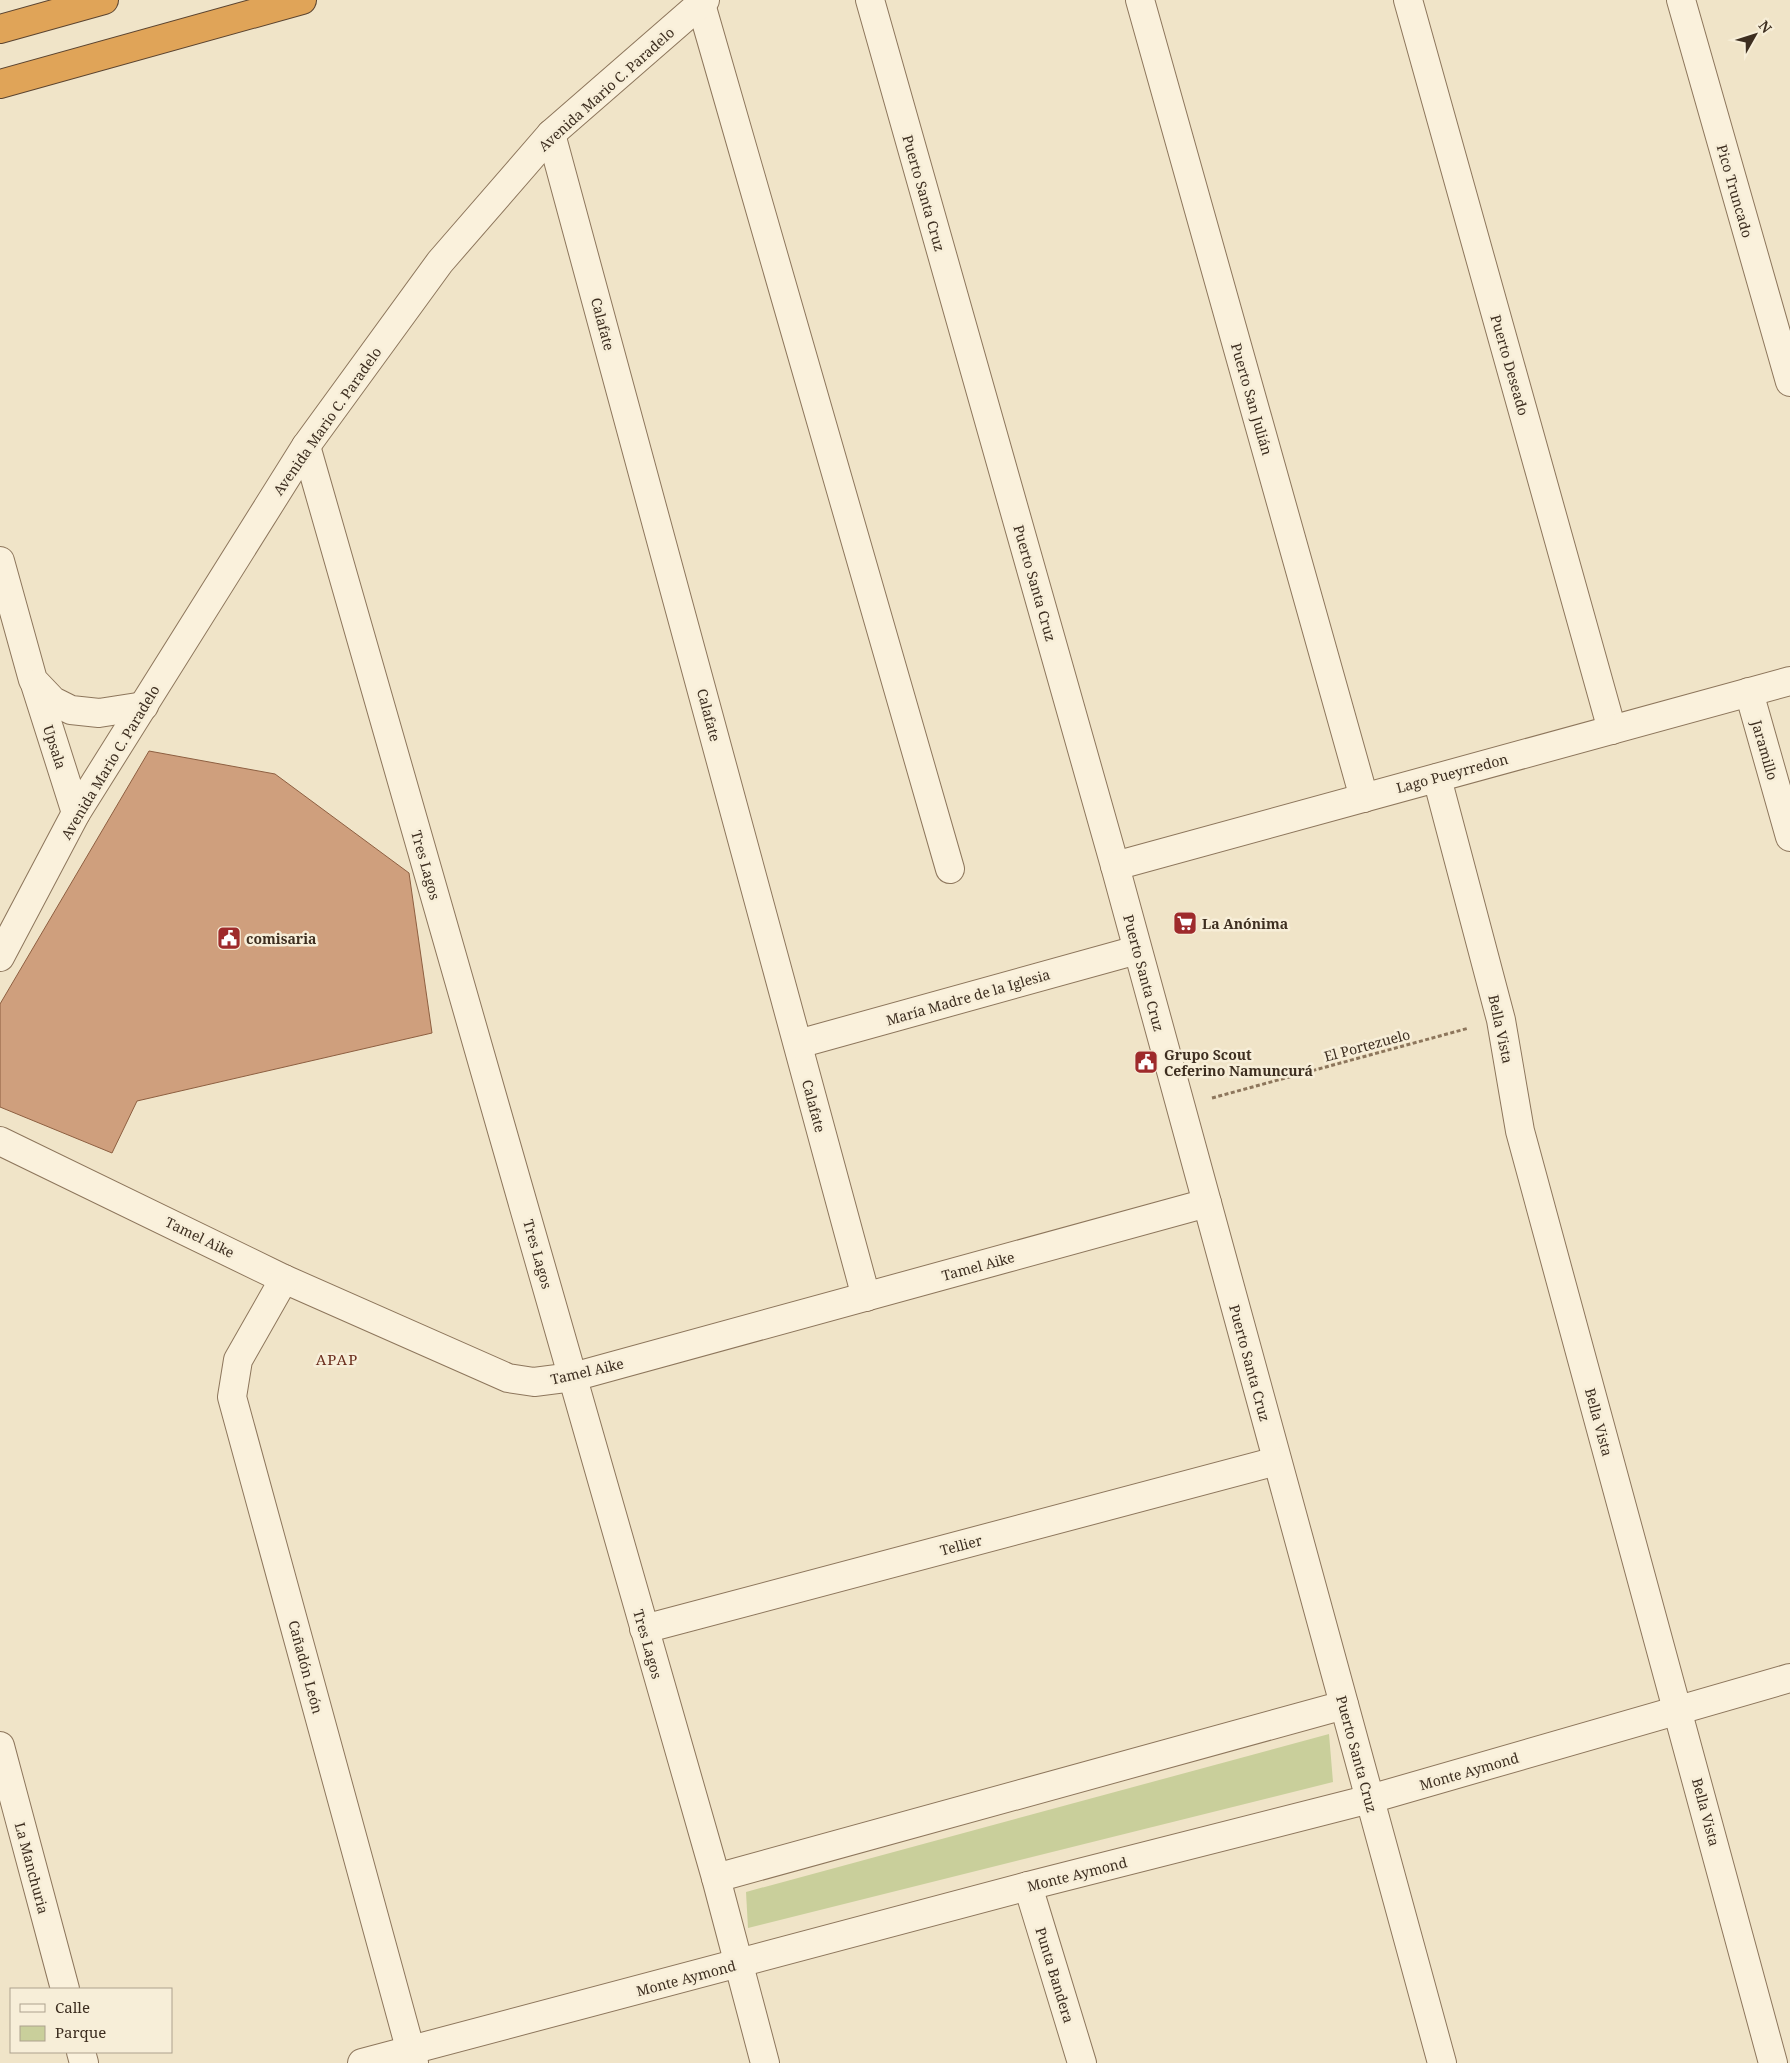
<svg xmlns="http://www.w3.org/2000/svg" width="1790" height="2063" viewBox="0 0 1790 2063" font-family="'Noto Serif',serif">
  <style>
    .green { fill: #c9cf9b }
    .building { fill: #cf9f7d; stroke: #8d5f41 }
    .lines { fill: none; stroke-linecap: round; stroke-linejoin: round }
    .minor-casing { stroke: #8d765c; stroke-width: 30 }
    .highway-casing { stroke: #5b4430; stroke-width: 30 }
    .path { stroke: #8d765c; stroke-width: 3; stroke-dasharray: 4 2.5; stroke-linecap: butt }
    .minor { stroke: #faf1dc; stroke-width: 28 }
    .highway { stroke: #e0a458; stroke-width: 28 }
    .labels { text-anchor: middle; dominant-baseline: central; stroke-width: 5; stroke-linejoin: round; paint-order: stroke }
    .street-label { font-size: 14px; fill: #3d2e20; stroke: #f7eed8 }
    .poi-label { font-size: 14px; font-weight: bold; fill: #3d2e20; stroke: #f7eed8; text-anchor: start }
    .neighbourhood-label { font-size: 15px; letter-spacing: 1px; fill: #6b2e1e; stroke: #f7eed8 }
  </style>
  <rect width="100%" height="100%" fill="#f0e4c8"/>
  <!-- green -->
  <path class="green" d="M1329,1734L1333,1782L748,1928L746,1892Z"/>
  <!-- building -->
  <path class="building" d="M149,751L275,774L409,873L432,1033L137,1101L112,1153L0,1107V1004Z"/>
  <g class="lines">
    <!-- minor casing -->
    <g class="minor-casing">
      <g id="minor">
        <path d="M870,0L1115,866L1442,2063"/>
        <path d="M1140,0L1364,798"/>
        <path d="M1408,0L1612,730"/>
        <path d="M1681,0L1790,382"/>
        <path d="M701,4L950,869"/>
        <path d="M551,134L866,1297"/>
        <path d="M306,446L716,1878L765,2063"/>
        <path d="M0,561L33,680L53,701L71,710L99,713L144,706"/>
        <path d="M35,684L76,813"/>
        <path d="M1749,692L1790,837"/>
        <path d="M1437,778L1501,1020L1520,1131L1773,2063"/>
        <path d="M1115,866L1790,681"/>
        <path d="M0,957L76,813L306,446L440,262L551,134L705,0"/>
        <path d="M798,1044L1137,950"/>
        <path d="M0,1141L284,1279L508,1378L534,1382L573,1377L1207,1203"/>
        <path d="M284,1279L238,1360L232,1397L414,2063"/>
        <path d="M644,1629L1277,1461"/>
        <path d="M0,1746L65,1989"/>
        <path d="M716,1878L1344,1705"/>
        <path d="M1028,1886L1082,2063"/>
        <path d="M81,2052L84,2063"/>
        <path d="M362,2063L1028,1886L1370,1799L1790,1678"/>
      </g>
    </g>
    <!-- highway casing -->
    <g class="highway-casing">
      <g id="highway">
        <path d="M0,29L104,0"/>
        <path d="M0,84L302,0"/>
      </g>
    </g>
    <!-- path -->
    <path class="path" d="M1212,1098L1469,1028"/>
    <!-- minor -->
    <use href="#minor" class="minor"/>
    <!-- highway -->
    <use href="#highway" class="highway"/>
  </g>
  <!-- icons -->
  <defs>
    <g id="supermarket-square" transform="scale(1.25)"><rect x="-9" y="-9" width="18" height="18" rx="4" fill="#9e2a2b" stroke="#f7eed8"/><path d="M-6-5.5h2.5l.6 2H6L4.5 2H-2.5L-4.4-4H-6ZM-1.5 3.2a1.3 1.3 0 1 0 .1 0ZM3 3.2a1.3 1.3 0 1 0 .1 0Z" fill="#fff"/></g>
    <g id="civic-square" transform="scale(1.25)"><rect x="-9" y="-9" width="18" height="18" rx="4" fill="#9e2a2b" stroke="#f7eed8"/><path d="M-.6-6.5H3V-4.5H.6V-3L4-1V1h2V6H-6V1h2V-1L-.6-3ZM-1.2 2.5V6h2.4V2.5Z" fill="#fff"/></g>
  </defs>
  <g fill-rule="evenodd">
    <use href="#supermarket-square" x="1185" y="923"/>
    <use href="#civic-square" x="229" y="938"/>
    <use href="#civic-square" x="1146" y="1062"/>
  </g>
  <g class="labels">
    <!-- street labels -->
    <g class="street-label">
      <text transform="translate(606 89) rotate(-42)">Avenida Mario C. Paradelo</text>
      <text transform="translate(1735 191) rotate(74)">Pico Truncado</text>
      <text transform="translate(924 193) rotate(74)">Puerto Santa Cruz</text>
      <text transform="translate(603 324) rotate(75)">Calafate</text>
      <text transform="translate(1510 365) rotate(74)">Puerto Deseado</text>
      <text transform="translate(1252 399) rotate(74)">Puerto San Julián</text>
      <text transform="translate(327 421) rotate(-55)">Avenida Mario C. Paradelo</text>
      <text transform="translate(1035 583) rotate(74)">Puerto Santa Cruz</text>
      <text transform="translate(709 715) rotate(75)">Calafate</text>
      <text transform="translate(55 747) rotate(72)">Upsala</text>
      <text transform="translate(1765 750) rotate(74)">Jaramillo</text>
      <text transform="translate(110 762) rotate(-59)">Avenida Mario C. Paradelo</text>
      <text transform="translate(1452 773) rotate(-15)">Lago Pueyrredon</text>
      <text transform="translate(426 865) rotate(74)">Tres Lagos</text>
      <text transform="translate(1144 973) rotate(75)">Puerto Santa Cruz</text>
      <text transform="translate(968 997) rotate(-16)">María Madre de la Iglesia</text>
      <text transform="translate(1501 1029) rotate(78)">Bella Vista</text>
      <text transform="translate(1367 1045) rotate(-15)">El Portezuelo</text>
      <text transform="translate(814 1106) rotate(75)">Calafate</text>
      <text transform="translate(200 1237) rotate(26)">Tamel Aike</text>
      <text transform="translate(538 1254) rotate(74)">Tres Lagos</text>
      <text transform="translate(978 1266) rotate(-15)">Tamel Aike</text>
      <text transform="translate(1250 1363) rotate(75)">Puerto Santa Cruz</text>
      <text transform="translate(587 1371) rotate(-13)">Tamel Aike</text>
      <text transform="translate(1599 1422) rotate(75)">Bella Vista</text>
      <text transform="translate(961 1545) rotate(-15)">Tellier</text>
      <text transform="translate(648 1644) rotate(74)">Tres Lagos</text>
      <text transform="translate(306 1667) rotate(75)">Cañadón León</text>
      <text transform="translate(1357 1754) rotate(75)">Puerto Santa Cruz</text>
      <text transform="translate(1469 1771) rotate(-16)">Monte Aymond</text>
      <text transform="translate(1706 1812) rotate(75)">Bella Vista</text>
      <text transform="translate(32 1868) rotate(75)">La Manchuria</text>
      <text transform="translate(1077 1874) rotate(-14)">Monte Aymond</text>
      <text transform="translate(1055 1975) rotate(73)">Punta Bandera</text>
      <text transform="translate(686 1978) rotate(-15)">Monte Aymond</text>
    </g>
    <!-- poi labels -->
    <g class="poi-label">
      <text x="1202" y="923">La Anónima</text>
      <text x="246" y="938">comisaria</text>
      <text x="1164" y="1054">Grupo Scout<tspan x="1164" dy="16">Ceferino Namuncurá</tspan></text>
    </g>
    <!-- neighbourhood labels -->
    <g class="neighbourhood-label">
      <text x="337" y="1359">APAP</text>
    </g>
  </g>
  <!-- legend -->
  <rect x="10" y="1988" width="162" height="65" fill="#f7eed8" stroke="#ada18e"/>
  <rect x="20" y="2004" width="25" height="8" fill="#faf1dc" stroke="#ada18e"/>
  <text x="55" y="2013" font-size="15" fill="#3d2e20">Calle</text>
  <rect x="20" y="2026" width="25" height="15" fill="#c9cf9b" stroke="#ada18e"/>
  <text x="55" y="2038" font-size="15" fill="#3d2e20">Parque</text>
  <!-- north arrow -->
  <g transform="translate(1755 35) rotate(51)" stroke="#f7eed8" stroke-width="4" paint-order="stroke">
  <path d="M0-4L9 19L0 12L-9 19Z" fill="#3d2e20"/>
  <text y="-8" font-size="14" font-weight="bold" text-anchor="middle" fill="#3d2e20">N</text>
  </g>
</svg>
